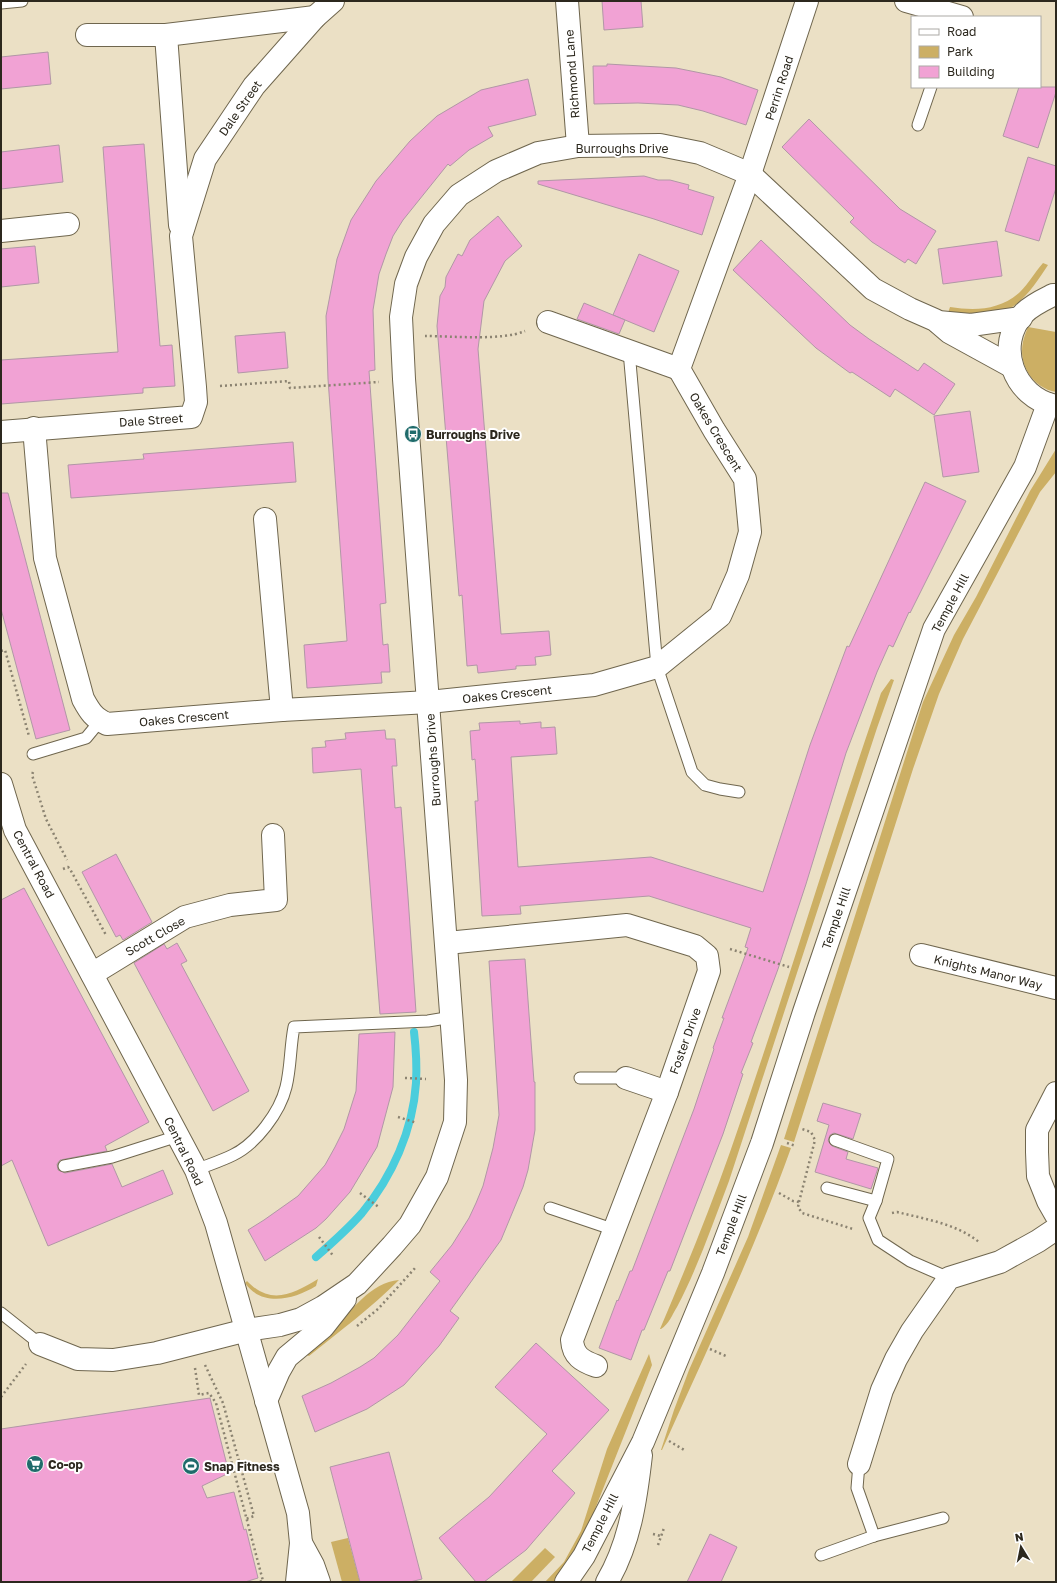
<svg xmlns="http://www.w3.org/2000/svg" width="1057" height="1583" viewBox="0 0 1057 1583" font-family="'Golos Text',sans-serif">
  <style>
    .green { fill: #ccaf64 }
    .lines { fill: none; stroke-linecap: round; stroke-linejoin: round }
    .stream { stroke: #4acddc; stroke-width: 8 }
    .building { fill: #f1a2d4; stroke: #b197a6 }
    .service-casing { stroke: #6f664e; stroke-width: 13 }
    .minor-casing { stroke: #6f664e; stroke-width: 24 }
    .tertiary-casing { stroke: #6f664e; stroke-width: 24 }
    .path { stroke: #8b8371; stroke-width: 2.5; stroke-dasharray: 2 3; stroke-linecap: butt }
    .service { stroke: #fff; stroke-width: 11 }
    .minor { stroke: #fff; stroke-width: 22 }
    .tertiary { stroke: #fff; stroke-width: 22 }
    .labels { text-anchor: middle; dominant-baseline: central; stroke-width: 4; stroke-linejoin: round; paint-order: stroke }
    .street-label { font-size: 12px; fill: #2c281e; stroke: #fff }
    .poi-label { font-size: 12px; font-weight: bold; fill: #2c281e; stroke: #fff; text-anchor: start }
  </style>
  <rect width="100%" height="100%" fill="#ebe0c5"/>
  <!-- green -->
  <g class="green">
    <path d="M1043,263L1048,265C1034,286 1019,311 991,315C979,317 961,314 948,313L950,307C976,311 1000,310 1020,292C1029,283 1035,272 1043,263Z"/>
    <path d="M1028,327L1056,332V392C1033,388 1018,365 1023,342C1024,337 1026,332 1028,327Z"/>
    <path d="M1056,449V472L1040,492L995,578L963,639L939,694L913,769L794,1142L784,1139L923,702L954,635L976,597L1030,491Z"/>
    <path d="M891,679L894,680L877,728L729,1181C713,1223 698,1267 677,1307C672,1315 669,1324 661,1329H660C685,1270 709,1212 730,1152C781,1007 824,860 874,714L881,693Z"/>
    <path d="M781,1145L791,1148C754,1251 707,1350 662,1450H661L674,1410L689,1370L748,1237Z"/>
    <path d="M318,1279L316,1286C293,1300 262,1307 245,1283L247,1281C271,1306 293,1294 318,1279Z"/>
    <path d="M399,1280C371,1308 340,1331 309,1356L303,1353C313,1345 324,1338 333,1330C351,1311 371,1282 399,1280Z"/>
    <path d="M649,1354L652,1365L586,1532L559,1577L555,1582H545L564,1562L581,1531L607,1449Z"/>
    <path d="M348,1538L360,1582H342L331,1542Z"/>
    <path d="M545,1548L555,1557L531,1582H511Z"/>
  </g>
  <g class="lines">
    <!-- stream -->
    <path class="stream" d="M316,1257C332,1243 348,1229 362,1213C392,1177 413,1130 416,1083C417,1066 416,1049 414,1032"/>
  </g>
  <!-- building -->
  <g class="building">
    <path d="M602,1H641L643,27L604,30Z"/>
    <path d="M48,52L51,84L1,89V57Z"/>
    <path d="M607,64L676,68L721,77L758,90L746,125L703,111L678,105L638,103L594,104L593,66H607Z"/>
    <path d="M528,79L536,115L488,127L493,136L469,150L450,166L448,164L403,220L393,236L386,254L379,274L373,310L375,370L369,371L386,603L380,604L383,645L388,644L390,672H381L382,683L307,688L304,645L347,641L328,379L326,316L337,259L351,220L376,181L410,141L437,116L481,90Z"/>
    <path d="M1019,87H1056V92L1038,148L1003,136Z"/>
    <path d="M809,119L900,209L936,231L916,264L908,259L905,263L872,242L850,222L854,218L782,147Z"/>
    <path d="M144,144L160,346L172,345L175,386L143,388V393L1,404V360L118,352L103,147Z"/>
    <path d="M59,145L63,182L1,189V152Z"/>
    <path d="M1028,157L1056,166V188L1039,241L1005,231Z"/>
    <path d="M644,176L658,180H670L689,185L688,189L714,197L702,235L654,219L538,184V181Z"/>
    <path d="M498,216L522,246L505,261L484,301L478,349L501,634L549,631L551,655L535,657L536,665L516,666V669L478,673L477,665L467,666L462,595L459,596L437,326L440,296L445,287L446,277L458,254L462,256L470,240Z"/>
    <path d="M761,240L850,325L869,339L918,371L924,363L955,384L934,415L895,389L890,397L852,372L850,373L816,348L733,270Z"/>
    <path d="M997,241L1002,276L943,284L938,249Z"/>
    <path d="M35,246L39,283L1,287V249Z"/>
    <path d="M639,254L679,271L654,332L613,315Z"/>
    <path d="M584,303L625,320L619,334L577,319Z"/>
    <path d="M285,332L288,368L238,373L235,336Z"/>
    <path d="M970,411L979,472L943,477L934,416Z"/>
    <path d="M293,442L296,482L71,498L68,465L144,459L143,454Z"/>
    <path d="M925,482L966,501L910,613L909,612L893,647L889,645L877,672L846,753L806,884L778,969L751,1042L753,1043L741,1073L743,1074L723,1134L670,1271H668L644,1330H642L631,1360L599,1348L617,1300L618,1301L630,1271H632L694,1109L714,1049L713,1048L724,1018H722L748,948L745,947L751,928L649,896L520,906L521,914L482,916L475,801H478L475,759L472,760L470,731L480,730L479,723L520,721V724L541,722V728L555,727L557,754L511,757L518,867L651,857L763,892L810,745L847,646L849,647Z"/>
    <path d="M1,493H8L70,730L36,739L1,609Z"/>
    <path d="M385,730L386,739H395L397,766H392L395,808L401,807L408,897L416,1012L380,1014L361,769L313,773L312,748L326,747L325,741L346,739L345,733Z"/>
    <path d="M116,854L152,922L123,940L120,935L116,937L82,872Z"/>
    <path d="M24,888L149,1122L105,1146L107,1151L60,1160L57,1164L58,1170L65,1173L112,1164L122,1187L163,1170L173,1194L48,1246L12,1160L1,1166V900Z"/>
    <path d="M177,943L187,961L181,964L249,1091L213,1111L134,963L164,944L167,949Z"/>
    <path d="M525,959L534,1082H535V1130L528,1170L523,1187L501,1240L450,1311L459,1318L439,1346L404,1385L367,1409L315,1432L302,1396L331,1383L360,1367L374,1358L398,1335L440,1281L430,1272L452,1245L469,1218L476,1203L483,1186L493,1148L499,1115L489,961Z"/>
    <path d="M395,1032L393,1087L377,1147L350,1192L326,1219L316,1228L265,1261L248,1230L264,1220L298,1196L325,1165L335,1147L344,1129L356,1091L359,1034Z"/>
    <path d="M823,1103L861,1114L853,1139L834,1133L830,1135L828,1141L832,1146L848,1152L846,1159L878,1168L871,1189L815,1172L829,1125L817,1121Z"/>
    <path d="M536,1343L609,1410L552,1471L575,1493L526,1550L484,1582H476L439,1538L489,1497L547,1434L495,1387Z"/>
    <path d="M210,1398L229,1473L202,1486L207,1498L234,1492L244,1530L246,1529L258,1578L245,1582H1V1429Z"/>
    <path d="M389,1452L422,1579L410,1582H360L330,1467Z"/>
    <path d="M710,1534L737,1547L721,1582H687Z"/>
  </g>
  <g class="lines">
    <!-- service casing -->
    <g class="service-casing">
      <g id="service">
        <path d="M1,3L22,1"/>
        <path d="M918,125L931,87"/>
        <path d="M629,351L657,667L692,772L705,785L720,789L739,792"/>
        <path d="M33,754L86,738L100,721"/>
        <path d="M580,1078H626"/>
        <path d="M835,1140L888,1159L876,1201"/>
        <path d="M64,1166L112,1157L178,1136"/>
        <path d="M196,1170C208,1165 221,1161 233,1155C256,1144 280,1112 286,1087C291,1067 290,1047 294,1027L428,1021L452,1017"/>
        <path d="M827,1188L876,1201L869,1218L878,1240L910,1261L949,1278"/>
        <path d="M550,1208L615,1230"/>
        <path d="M1,1313L40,1344"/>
        <path d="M859,1464L857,1488L874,1536"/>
        <path d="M821,1555L874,1536L943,1518"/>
      </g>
    </g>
    <!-- minor casing -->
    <g class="minor-casing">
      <g id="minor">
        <path d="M567,1L578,146"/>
        <path d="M906,1L962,17"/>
        <path d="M87,35H166"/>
        <path d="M180,225L166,35L315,17"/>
        <path d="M1,231L68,224"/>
        <path d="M548,322L679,369"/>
        <path d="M938,322L971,325L1021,318"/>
        <path d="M34,428L45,558L83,699C90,712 94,718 107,724L282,710L429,702L594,685L657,667L720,616L738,575L750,532L745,479L714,430L679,369L750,174L807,1"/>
        <path d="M1,432L191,417L196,402L195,387L181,236L205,159L254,86L315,17L333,1"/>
        <path d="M265,519L282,710"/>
        <path d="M1,784L15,830L196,1170L216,1223L298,1513L301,1543L297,1582"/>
        <path d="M447,943L627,925L695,946L707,956L709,971L667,1092L572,1340C573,1356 582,1361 596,1366"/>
        <path d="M921,955L1056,988"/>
        <path d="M92,974L185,917L230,905L276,900L273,835"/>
        <path d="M626,1078L667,1092"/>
        <path d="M1056,1093L1037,1130V1152L1038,1176L1048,1201L1056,1215"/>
        <path d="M40,1344L78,1359L113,1360L157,1353L247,1330L280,1325L301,1319L323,1307L357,1284L392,1246L410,1225L437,1177L455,1122L456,1080L404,379L401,317L406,284L416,257L434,224L459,195L496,171L538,153L578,146L660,145L700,153L750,174L873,289L910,309L935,320L949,332L1011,366"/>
        <path d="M266,1401L279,1371L287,1357L323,1327L345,1299"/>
        <path d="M859,1464L882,1390L896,1359L912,1331L949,1278L1000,1262L1038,1241L1056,1229"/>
        <path d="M301,1543L313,1565L319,1582"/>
      </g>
    </g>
    <!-- tertiary casing -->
    <g class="tertiary-casing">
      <g id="tertiary">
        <path d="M1056,295H1053C1043,300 1032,305 1024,313C994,345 1014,398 1056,406"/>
        <path d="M566,1582L584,1556L643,1442L713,1273L762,1143L804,1012L934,629L1025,467L1048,404"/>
        <path d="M607,1582C630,1543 636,1499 641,1455"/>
      </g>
    </g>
    <!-- path -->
    <g class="path">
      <path d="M425,336C452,336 502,341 525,331"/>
      <path d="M220,386L289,381L290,388L379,382"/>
      <path d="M1,651L5,650L29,736"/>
      <path d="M33,772L32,775L46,819L67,860"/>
      <path d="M63,869L68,867L70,869L106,935"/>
      <path d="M730,949L789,967"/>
      <path d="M405,1078L426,1079"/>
      <path d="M398,1117L417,1123"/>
      <path d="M787,1143L796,1146"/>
      <path d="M360,1193L380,1208"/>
      <path d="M779,1193L793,1201L799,1202L798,1207L802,1213L853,1229"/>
      <path d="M799,1202L815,1140L811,1132L802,1129"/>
      <path d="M892,1213L897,1212C925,1219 958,1224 980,1243"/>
      <path d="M319,1237L334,1257"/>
      <path d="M357,1326L378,1309L416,1267"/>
      <path d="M710,1349L726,1356"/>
      <path d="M205,1365L223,1403L254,1516L246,1519"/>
      <path d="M195,1368L199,1395L209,1393L216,1403L263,1581L257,1582"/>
      <path d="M1,1397L26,1364"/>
      <path d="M669,1441L686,1451"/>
      <path d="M653,1534L661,1536"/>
      <path d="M658,1545L664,1528"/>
    </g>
    <!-- service -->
    <use href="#service" class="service"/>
    <!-- minor -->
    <use href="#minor" class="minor"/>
    <!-- tertiary -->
    <use href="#tertiary" class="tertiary"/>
  </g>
  <!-- icons -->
  <defs>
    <g id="bus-disc" transform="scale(0.9)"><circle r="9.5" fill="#1f6b6b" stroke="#fff"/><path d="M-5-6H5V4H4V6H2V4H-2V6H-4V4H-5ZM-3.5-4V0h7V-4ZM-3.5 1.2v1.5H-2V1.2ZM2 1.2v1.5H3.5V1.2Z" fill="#fff"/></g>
    <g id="supermarket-disc" transform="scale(0.9)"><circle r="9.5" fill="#1f6b6b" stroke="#fff"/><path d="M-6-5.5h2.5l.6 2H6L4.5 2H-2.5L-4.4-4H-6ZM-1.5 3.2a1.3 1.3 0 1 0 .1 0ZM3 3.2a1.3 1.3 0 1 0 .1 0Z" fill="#fff"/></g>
    <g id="stadium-disc" transform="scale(0.9)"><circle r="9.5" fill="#1f6b6b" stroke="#fff"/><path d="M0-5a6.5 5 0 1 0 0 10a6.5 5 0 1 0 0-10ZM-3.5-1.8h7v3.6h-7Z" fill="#fff"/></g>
  </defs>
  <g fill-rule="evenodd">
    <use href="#bus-disc" x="413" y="434"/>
    <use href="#supermarket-disc" x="35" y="1464"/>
    <use href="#stadium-disc" x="191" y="1466"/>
  </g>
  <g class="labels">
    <!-- street labels -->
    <g class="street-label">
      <text transform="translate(572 74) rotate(-94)">Richmond Lane</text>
      <text transform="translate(779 88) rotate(-72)">Perrin Road</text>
      <text transform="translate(240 108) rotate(-55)">Dale Street</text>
      <text x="622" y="148">Burroughs Drive</text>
      <text transform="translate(151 420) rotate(-4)">Dale Street</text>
      <text transform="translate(716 432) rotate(59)">Oakes Crescent</text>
      <text transform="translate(950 603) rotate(-62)">Temple Hill</text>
      <text transform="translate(507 694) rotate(-6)">Oakes Crescent</text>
      <text transform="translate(184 718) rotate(-5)">Oakes Crescent</text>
      <text transform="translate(433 760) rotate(-94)">Burroughs Drive</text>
      <text transform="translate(34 864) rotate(62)">Central Road</text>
      <text transform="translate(836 918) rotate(-71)">Temple Hill</text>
      <text transform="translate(155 936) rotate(-30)">Scott Close</text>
      <text transform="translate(988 972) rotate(14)">Knights Manor Way</text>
      <text transform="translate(685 1041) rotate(-70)">Foster Drive</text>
      <text transform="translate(184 1151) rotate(64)">Central Road</text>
      <text transform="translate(731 1225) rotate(-69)">Temple Hill</text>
      <text transform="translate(600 1523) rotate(-63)">Temple Hill</text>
    </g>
    <!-- poi labels -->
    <g class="poi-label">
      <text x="426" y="434">Burroughs Drive</text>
      <text x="48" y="1464">Co-op</text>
      <text x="204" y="1466">Snap Fitness</text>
    </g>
  </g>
  <!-- border -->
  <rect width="1057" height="1583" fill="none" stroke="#2c281e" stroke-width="4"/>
  <!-- legend -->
  <rect x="911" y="16" width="130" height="72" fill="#ffffff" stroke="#aba9a5"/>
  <rect x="919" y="29" width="20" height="6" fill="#ffffff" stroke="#aba9a5"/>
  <text x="947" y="36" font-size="12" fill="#2c281e">Road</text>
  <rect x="919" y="46" width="20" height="12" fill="#ccaf64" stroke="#aba9a5"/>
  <text x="947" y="56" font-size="12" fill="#2c281e">Park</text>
  <rect x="919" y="66" width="20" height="12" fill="#f1a2d4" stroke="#aba9a5"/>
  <text x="947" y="76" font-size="12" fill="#2c281e">Building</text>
  <!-- north arrow -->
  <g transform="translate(1021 1547) rotate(350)" stroke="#ffffff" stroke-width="3" paint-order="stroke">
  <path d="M0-3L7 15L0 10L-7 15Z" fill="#2c281e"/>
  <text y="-6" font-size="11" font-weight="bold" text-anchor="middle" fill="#2c281e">N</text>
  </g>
</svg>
